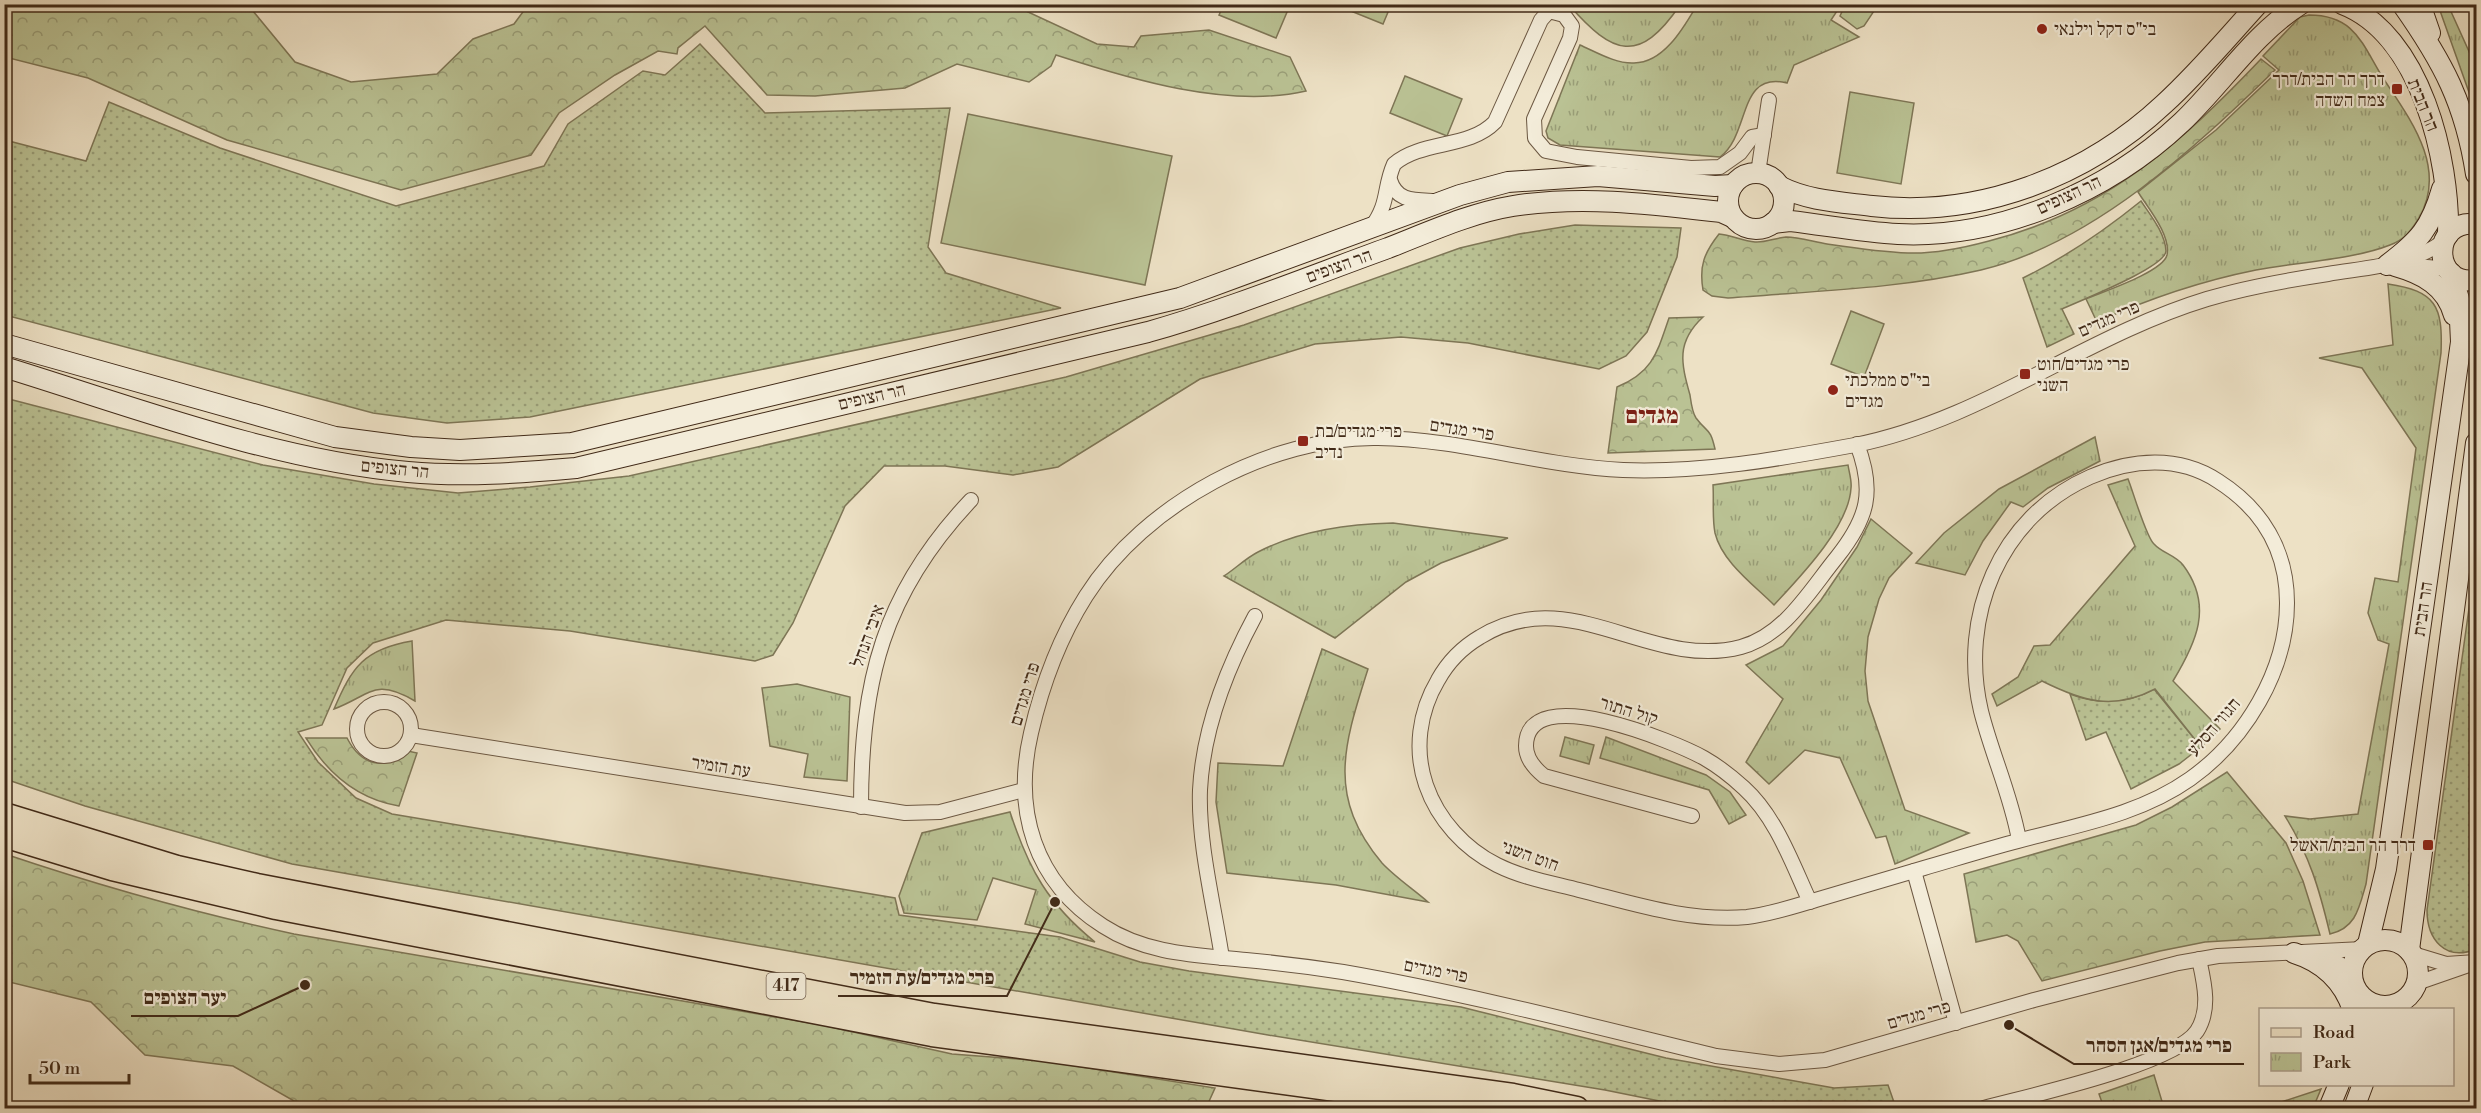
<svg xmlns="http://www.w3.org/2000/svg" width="2481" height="1113" viewBox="0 0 2481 1113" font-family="'Libre Bodoni','Frank Ruhl Libre',serif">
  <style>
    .grass { fill: url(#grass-dots); stroke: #7e7656; stroke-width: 1.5 }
    .forest { fill: url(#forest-crowns); stroke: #7e7656; stroke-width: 1.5 }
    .park { fill: url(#park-tufts); stroke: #7e7656; stroke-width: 1.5 }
    .pitch { fill: #bac294; stroke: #7e7656; stroke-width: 1.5 }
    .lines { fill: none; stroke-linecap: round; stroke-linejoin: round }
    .minor-casing { stroke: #6c5843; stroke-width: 16 }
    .secondary-casing { stroke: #412a18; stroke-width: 22 }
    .primary-casing { stroke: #412a18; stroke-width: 25 }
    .minor { stroke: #f3ecd9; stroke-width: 14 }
    .secondary { stroke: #f3ecd9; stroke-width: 20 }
    .primary { stroke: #ede1c5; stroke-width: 22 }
    .poi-dot { fill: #8f2418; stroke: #f3ecd9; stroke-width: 2 }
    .labels { text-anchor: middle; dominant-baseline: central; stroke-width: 4.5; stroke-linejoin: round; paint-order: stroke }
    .shield { fill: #f3ecd9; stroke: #766452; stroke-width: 1.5 }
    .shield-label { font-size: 16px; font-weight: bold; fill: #412a18 }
    .poi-label { font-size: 18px; fill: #412a18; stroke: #f3ecd9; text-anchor: start }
    .street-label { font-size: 18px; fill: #412a18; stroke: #f3ecd9 }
    .district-label { font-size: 24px; font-weight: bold; fill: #7a1f14; stroke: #f3ecd9 }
    .leader { fill: none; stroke: #412a18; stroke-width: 2 }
    .callout-dot { fill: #412a18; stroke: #f3ecd9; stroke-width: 2 }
    .callout-label { font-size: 20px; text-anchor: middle; font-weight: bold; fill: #412a18; stroke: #f3ecd9; stroke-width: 4.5; stroke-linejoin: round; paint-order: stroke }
  </style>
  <defs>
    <pattern id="grass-dots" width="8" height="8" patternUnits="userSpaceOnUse" patternTransform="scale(1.5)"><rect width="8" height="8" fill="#bac294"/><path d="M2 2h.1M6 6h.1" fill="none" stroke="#999e78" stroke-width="1.8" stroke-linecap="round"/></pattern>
    <pattern id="forest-crowns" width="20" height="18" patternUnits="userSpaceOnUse" patternTransform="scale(1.5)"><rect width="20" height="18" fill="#bac294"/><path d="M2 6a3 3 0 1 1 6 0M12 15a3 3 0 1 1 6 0" fill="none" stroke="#999e78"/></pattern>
    <pattern id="park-tufts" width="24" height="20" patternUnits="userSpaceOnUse" patternTransform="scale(1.5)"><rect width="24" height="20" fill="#bac294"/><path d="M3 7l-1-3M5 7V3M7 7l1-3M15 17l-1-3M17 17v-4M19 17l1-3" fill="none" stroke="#999e78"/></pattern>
  </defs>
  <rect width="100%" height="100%" fill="#ede1c5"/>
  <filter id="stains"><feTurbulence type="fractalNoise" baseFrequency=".00333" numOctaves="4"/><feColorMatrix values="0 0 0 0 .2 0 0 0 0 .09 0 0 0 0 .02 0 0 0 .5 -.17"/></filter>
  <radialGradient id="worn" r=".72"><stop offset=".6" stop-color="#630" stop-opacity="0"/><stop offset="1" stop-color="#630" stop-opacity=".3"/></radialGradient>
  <!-- grass -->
  <g class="grass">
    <path d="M700,44L765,113L950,108L928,247L946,273L1061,308L530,417L447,423L373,413L5,315V140L86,161L109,102L220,148L396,206L544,166L568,124L643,71L665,75Z"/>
    <path d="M2141,201C2151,216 2165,233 2166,251C2166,267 2079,301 2062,309L2074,334L2047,347L2023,278C2066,257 2104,231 2141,201Z"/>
    <path d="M1575,225L1681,228L1677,257L1647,332L1626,356L1599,369L1468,343L1401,337L1315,344L1200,379L1058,467L1013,475L945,466H884L845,506L793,623L773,655L755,661L570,631L446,620L373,643L347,668L322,725L298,732L318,762L356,798L392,814L895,898L899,915L1060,937L1140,962L1189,971L1461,1007L1666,1058L1834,1088L1888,1085L1896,1108H1694L1605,1090L1268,1035L292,864L85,806L5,779V398L263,465L374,484L458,493L530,487L629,476L1066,377L1244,325L1460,248L1519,234Z"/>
    <path d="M2476,558V949C2445,962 2427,939 2427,910Z"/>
    <path d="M2154,689L2201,747L2179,764L2131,789L2106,732L2086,740L2070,694C2099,705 2127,704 2154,689Z"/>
  </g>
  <!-- forest -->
  <g class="forest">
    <path d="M4,5H248L295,62L351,82L437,74L473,39L514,24L528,5H1013L1097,44L1134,47L1141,36L1209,30L1290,57L1306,91C1228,109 1130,79 1056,55L1051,66L1029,82L957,64L905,88L815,96L767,95L705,26L678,48L677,54L658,51L615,75L559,113L531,155L401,190L227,140L88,78L5,57Z"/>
    <path d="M2261,59L2275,70C2194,149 2093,243 1981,270C1899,289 1812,291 1728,298L1712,296L1703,290C1699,266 1704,253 1719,234C1732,235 1742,241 1755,242C1765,243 1775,238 1786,237C1799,237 1814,242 1827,244C1854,248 1880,252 1908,253C1935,254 1963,248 1989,241C2106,211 2180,144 2261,59Z"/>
    <path d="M1703,317C1676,342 1681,363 1690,395C1691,402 1692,412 1696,418C1708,434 1710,427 1715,449L1608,453L1617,387C1653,372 1657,353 1669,318Z"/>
    <path d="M306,738H347C361,765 384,772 408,751L417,753L399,806C357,799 328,774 306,738Z"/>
    <path d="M2227,772L2286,843L2303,881L2320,935L2205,942L2160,951L2042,981L2018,941L2007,935L1976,942L1964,874L2136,825L2172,807Z"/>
    <path d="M5,854C100,886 196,913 294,934L822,1025L952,1054L1044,1061L1215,1088L1206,1108H346L294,1101L233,1066L145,1055L91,1002L5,981Z"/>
  </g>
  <!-- park -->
  <g class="park">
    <path d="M1569,5H1680C1639,65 1613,55 1569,5Z"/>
    <path d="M1697,5H1841L1831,20L1859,37L1794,65L1787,83C1737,71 1751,134 1720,157L1560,145L1548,138L1546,131L1580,45C1596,52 1616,64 1634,63C1664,63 1684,27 1697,5Z"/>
    <path d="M2438,5H2448L2476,67V112Z"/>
    <path d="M2309,15C2355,15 2362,44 2383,78C2410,119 2448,168 2419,218C2411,231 2404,240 2390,245C2352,260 2297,262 2256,270C2201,281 2148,299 2097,322L2086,299C2102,292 2163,272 2167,255C2171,235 2148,208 2138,192L2216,130L2279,70L2263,56L2300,17Z"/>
    <path d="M2388,284C2436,291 2443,306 2441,353L2366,884C2359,908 2356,928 2330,934C2319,888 2310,857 2285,816L2310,819L2358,814L2389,644L2378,640L2368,613L2375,578L2398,582L2416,448L2362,368L2319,358L2393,345Z"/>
    <path d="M2095,437L2100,461L2048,488L2023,507L2011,502L1983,541L1965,575L1916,563L1944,533L1999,489Z"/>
    <path d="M1848,465C1849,472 1852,481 1851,488C1849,527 1799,578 1774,605C1754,585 1722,562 1715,533C1712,518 1714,500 1713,485Z"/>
    <path d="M2128,479C2133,491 2146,537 2154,544C2162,553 2175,555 2183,565C2214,606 2196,643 2173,681L2220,729L2201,747L2155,689C2113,711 2082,701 2042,681L1997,706L1992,694L2018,677L2034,646L2050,645L2135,546L2108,485Z"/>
    <path d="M1871,519L1912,553L1889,578L1879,599L1868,637L1865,671L1868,701L1905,810L1969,833L1895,864L1886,836L1876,838L1840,758L1805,750L1769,784L1746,762L1783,699L1746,665L1783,646L1821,600L1857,547Z"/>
    <path d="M1393,523L1508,538L1441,563L1406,582L1335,638L1224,576C1235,569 1246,558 1258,552C1298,531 1349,524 1393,523Z"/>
    <path d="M412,641L415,701C374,677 371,695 334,709C352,667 364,649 412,641Z"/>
    <path d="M1322,649L1368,669C1344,745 1326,796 1382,863C1395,877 1413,889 1428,902L1336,885L1227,873L1216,802L1218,763L1283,766Z"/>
    <path d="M797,684L850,697L847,781L804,777L808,754L770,746L762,688Z"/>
    <path d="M1565,737L1594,745L1589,764L1560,756Z"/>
    <path d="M1606,737L1706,775L1730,792L1746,815L1729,824L1709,790L1600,758Z"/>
    <path d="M1010,812C1029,870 1048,904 1095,942L1025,924L1036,890L993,878L977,920L904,913L899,896L922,833Z"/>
    <path d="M2154,1075L2164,1108H2104L2099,1094Z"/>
    <path d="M2321,1089L2313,1108H2263Z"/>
  </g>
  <!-- pitch -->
  <g class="pitch">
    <path d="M1224,4H1290V5L1276,38L1219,15Z"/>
    <path d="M1336,5H1391L1383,24Z"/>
    <path d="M1845,5V4L1878,5L1864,26L1857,29L1840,16Z"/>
    <path d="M1405,76L1462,99L1447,136L1390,113Z"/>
    <path d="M1850,92L1914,103L1901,184L1837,173Z"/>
    <path d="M968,114L1172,156L1145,285L941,243Z"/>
    <path d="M1851,311L1884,324L1864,377L1831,364Z"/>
  </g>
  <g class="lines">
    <!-- minor casing -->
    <g class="minor-casing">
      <g id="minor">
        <path d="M1758,173L1769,100"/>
        <path d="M1390,180C1397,202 1414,200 1435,201"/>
        <path d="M1371,228C1390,202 1383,189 1394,164C1422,140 1469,149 1495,122L1541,20L1549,11L1564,15L1572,26L1570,38L1534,119L1535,138L1546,151L1577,157L1691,168L1720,167L1740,153L1752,137L1764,135"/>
        <path d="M2406,265L2448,269"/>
        <path d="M1857,444C1875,491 1868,518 1837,557C1810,590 1785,635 1741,647C1650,671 1570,581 1480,637C1463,647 1448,662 1438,680C1419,712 1414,750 1426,785C1438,820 1465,849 1497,865C1523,878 1552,883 1579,890C1635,904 1689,922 1747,917C1772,914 1795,906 1819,899C1854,889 1889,878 1924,868C1955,859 1987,849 2018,841C2077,825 2139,815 2190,779C2245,740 2287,671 2287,603C2287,550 2262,509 2218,481C2179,455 2131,459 2090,477C1999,517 1959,617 1981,711C1992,755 2011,795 2019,840"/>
        <circle cx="384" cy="729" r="27"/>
        <path d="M411,735L905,813L940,812L1024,790"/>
        <path d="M861,807C861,681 883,593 971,500"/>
        <path d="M1692,816L1544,776C1534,768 1526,759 1526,746C1526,679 1677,743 1704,758C1718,766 1732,777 1744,788C1776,817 1792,863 1810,902"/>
        <path d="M1914,871L1956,1023"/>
        <path d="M2363,949L2218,956L2178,963L2034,1000L1825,1060L1779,1064L1716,1056C1592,1026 1469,994 1343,972C1311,967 1278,963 1246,960C1196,955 1146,954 1103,926C1034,882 1013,810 1031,733C1042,685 1060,637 1086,596C1144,504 1271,436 1378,438C1461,439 1541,466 1623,470C1701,473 1779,459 1855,445C1982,420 2085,336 2207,299C2247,287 2288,280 2328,274C2369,267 2412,266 2445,240"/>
        <path d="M2316,954L2340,964L2353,982"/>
        <path d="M2413,954L2446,964L2476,962"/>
        <path d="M1222,958C1214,905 1198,843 1200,790C1203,730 1227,668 1255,616"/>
        <path d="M2417,983L2466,966"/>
        <path d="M1984,1108C2028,1096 2175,1064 2197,1031C2211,1009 2204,982 2199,959"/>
      </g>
    </g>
    <!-- secondary casing -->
    <g class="secondary-casing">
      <g id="secondary">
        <path d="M2342,4C2421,34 2450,160 2448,235"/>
        <path d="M2402,4C2443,62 2465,103 2476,174"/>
        <path d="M2420,4L2430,33"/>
        <circle cx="1756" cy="201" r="28"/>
        <path d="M1779,186C1808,201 1840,202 1872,206C1979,218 2086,177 2164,104C2198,73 2227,38 2258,4"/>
        <path d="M1773,223L1790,221C1825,225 1862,232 1898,234C2000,239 2108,192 2182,122C2222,84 2254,33 2301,4"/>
        <path d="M2476,224C2430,219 2432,287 2476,280"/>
        <path d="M2387,265C2419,241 2431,228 2442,189"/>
        <path d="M2395,266C2423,274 2446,286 2454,315"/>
        <path d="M4,344L335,437L411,447L460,450L572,443L1180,298L1460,195L1508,182L1598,176L1715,186L1733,185"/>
        <path d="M4,367C134,407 273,460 408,472C464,477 519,473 576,468L1148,332C1229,309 1308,277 1388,248C1429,232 1470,213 1513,206C1582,195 1652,204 1721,212L1732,217"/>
        <circle cx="2385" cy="973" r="33"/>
        <path d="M2368,944L2386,869L2461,342L2459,299L2451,273"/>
        <path d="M2409,950L2476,443"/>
        <path d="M2294,953C2323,962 2343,980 2353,1010"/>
        <path d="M2329,1108L2339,1084"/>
        <path d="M2354,1108L2363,1084"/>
      </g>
    </g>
    <!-- primary casing -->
    <g class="primary-casing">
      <g id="primary">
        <path d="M4,814L177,867L257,885L934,1015L1513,1095L1577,1108"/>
        <path d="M4,836L112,869L276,908L932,1035L1467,1108"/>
      </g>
    </g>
    <!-- minor -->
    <use href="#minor" class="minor"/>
    <!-- secondary -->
    <use href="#secondary" class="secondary"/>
    <!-- primary -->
    <use href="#primary" class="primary"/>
  </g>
  <!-- markers -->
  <g class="poi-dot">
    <circle cx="2042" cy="29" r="6"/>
    <rect x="2391" y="83" width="12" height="12" rx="3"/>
    <rect x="2019" y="368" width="12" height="12" rx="3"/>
    <circle cx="1833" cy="390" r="6"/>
    <rect x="1297" y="435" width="12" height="12" rx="3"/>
    <rect x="2422" y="839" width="12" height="12" rx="3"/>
  </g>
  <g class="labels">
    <!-- shield labels -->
    <rect class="shield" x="766.5" y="973" width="39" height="26" rx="4.5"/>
    <g class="shield-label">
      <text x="786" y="986">417</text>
    </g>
    <!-- poi labels -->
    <g class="poi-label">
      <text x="2054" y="29">בי"ס דקל וילנאי</text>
      <text x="2385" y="79" text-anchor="end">דרך הר הבית/דרך<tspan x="2385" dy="21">צמח השדה</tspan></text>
      <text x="2037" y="364">פרי מגדים/חוט<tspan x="2037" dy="21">השני</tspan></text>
      <text x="1845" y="380">בי"ס ממלכתי<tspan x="1845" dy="21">מגדים</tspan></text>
      <text x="1315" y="431">פרי מגדים/בת<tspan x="1315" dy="21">נדיב</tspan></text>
      <text x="2416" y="845" text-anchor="end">דרך הר הבית/האשל</text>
    </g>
    <!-- street labels -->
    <g class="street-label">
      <text transform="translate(2423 105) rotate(68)">הר הבית</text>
      <text transform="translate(2069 195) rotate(-25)">הר הצופים</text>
      <text transform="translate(1339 266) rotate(-20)">הר הצופים</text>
      <text transform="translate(2109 319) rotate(-24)">פרי מגדים</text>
      <text transform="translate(872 397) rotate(-13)">הר הצופים</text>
      <text transform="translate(1462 430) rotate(9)">פרי מגדים</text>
      <text transform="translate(395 469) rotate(6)">הר הצופים</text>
      <text transform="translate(2423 609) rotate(-82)">הר הבית</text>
      <text transform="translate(868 636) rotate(-70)">איבי הנחל</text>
      <text transform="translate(1025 694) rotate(-73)">פרי מגדים</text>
      <text transform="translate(1629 711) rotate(17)">קול התור</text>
      <text transform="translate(2214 727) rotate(-49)">חגווי הסלע</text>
      <text transform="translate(721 767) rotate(9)">עת הזמיר</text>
      <text transform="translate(1530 856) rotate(20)">חוט השני</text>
      <text transform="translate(1436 971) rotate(11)">פרי מגדים</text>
      <text transform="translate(1919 1015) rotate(-16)">פרי מגדים</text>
    </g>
    <!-- district labels -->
    <g class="district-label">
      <text x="1652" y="416">מגדים</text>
    </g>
  </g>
  <!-- callouts -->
  <path class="leader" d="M1055 902L1007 996H838M305 985L238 1016H131M2009 1025L2074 1064H2244"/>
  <g class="callout-dot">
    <circle cx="1055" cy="902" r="6"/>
    <circle cx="305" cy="985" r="6"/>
    <circle cx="2009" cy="1025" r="6"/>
  </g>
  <g class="callout-label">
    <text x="922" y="984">פרי מגדים/עת הזמיר</text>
    <text x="185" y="1004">יער הצופים</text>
    <text x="2159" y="1052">פרי מגדים/אגן הסהר</text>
  </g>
  <!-- margin -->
  <rect width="2481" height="1113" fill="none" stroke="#ede1c5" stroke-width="24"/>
  <rect x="6" y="6" width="2469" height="1101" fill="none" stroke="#412a18" stroke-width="3"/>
  <rect x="12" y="12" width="2457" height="1089" fill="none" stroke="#412a18" stroke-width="1.5"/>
  <!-- legend -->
  <rect x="2259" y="1008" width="195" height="78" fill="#f3ecd9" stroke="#ac9e8c" stroke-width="1.5"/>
  <rect x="2271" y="1028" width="30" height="9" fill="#ede1c5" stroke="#ac9e8c" stroke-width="1.5"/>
  <text x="2313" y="1038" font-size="18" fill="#412a18">Road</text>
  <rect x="2271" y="1053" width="30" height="18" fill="url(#park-tufts)" stroke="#ac9e8c" stroke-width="1.5"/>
  <text x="2313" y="1068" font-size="18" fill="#412a18">Park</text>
  <!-- scale -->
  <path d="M30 1074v9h99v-9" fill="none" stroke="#412a18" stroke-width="3"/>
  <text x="39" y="1074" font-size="18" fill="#412a18" stroke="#f3ecd9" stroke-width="4.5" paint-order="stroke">50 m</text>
  <rect width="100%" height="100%" filter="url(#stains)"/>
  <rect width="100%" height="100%" fill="url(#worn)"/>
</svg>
